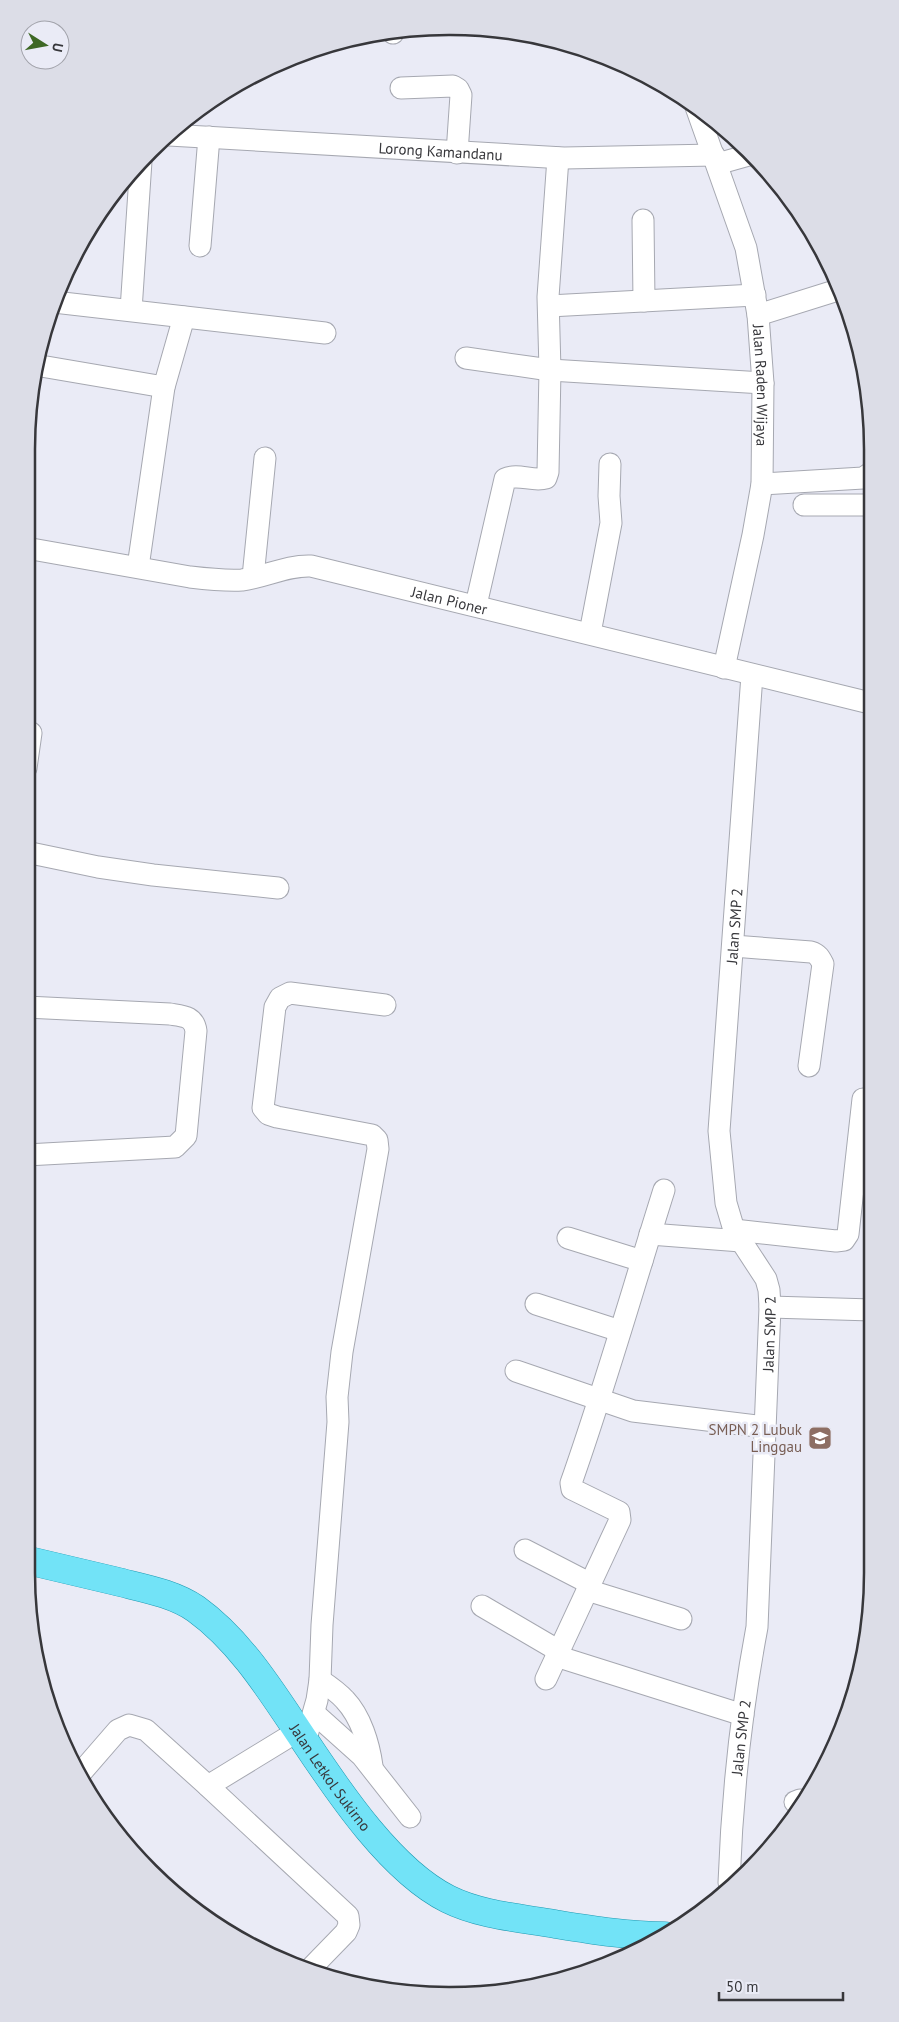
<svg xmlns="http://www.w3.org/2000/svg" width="899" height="2022" viewBox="0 0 899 2022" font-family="'PT Sans',sans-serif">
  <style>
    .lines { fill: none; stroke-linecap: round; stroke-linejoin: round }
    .minor-casing { stroke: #a6a8b1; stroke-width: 23 }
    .major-casing { stroke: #209ab2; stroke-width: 29 }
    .minor { stroke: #fff; stroke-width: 21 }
    .major { stroke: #72e3f7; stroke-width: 28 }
    .labels { text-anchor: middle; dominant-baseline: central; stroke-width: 5; stroke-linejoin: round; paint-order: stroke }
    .street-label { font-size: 15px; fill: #37373b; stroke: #eaebf6 }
    .education-label { font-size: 15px; fill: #785e54; stroke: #eaebf6; text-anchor: end }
    .rim { fill: none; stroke: #37373b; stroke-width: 2.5 }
  </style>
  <rect width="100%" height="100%" fill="#eaebf6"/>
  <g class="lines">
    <!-- minor casing -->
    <g class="minor-casing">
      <g id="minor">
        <path d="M393,33V32"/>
        <path d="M401,88L453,86L458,89L461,95L457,153"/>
        <path id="s1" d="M696,107L746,248L758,315L763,383L762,484L753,535L724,668"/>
        <path id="s2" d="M169,135L564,158L714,155"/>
        <path d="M717,164L749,155"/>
        <path d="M643,220L644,301"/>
        <path d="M200,246L209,137"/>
        <path d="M54,302L325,333"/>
        <path d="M549,306L755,295"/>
        <path d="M131,310L141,161"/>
        <path d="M758,315L841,289"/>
        <path d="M466,358L550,370L763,383"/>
        <path d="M35,365L164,387"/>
        <path d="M762,484L863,478L869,474"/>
        <path d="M804,505H869"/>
        <path id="s3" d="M26,548L190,577C207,579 225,581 242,580C265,577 287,565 311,566L870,703"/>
        <path d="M138,567L164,387L184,317"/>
        <path d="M253,577L265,458"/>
        <path d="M476,605L505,479C518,473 533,482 546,478L548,472L550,370L548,297L558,158"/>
        <path d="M590,633L611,523L609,496L610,464"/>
        <path d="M26,768L31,733"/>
        <path d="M26,852L98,867L153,875L278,888"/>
        <path d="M733,946L811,952C818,954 820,958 823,964L809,1066"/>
        <path d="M26,1155L175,1147L186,1136L196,1031C194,1016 183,1016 170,1014L26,1007"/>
        <path d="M734,1230L836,1241L844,1240L848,1234L863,1099"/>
        <path d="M650,1234L741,1241"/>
        <path d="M568,1238L642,1261"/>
        <path d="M536,1304L620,1331"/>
        <path d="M770,1307L872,1310"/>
        <path d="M516,1371L633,1411L765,1427"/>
        <path d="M525,1550L589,1583"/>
        <path d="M587,1590L681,1619"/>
        <path d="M482,1606L559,1651"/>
        <path d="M556,1656L743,1715"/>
        <path d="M546,1679L620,1520L619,1512L572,1489L571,1483C605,1387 633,1288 664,1190"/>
        <path d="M320,1680C329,1686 338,1692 345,1700C361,1717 369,1744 372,1766"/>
        <path d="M314,1713L362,1756L410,1817"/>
        <path d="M305,1742L317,1700L320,1680L322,1625L338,1422L337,1397L342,1352L378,1149L377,1140L372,1135L277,1117L268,1114L263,1108L275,1007L280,998L290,993L385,1005"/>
        <path d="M79,1775L118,1730L129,1725L146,1730L208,1786L298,1731"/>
        <path d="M208,1786L348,1916L349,1925L346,1932L312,1967"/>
        <path d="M795,1802L800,1800"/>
        <path id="s4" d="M729,1883C732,1798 741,1712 757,1627L770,1307L769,1290L766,1279L734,1230L726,1203L719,1131L752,675"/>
      </g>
    </g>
    <!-- major casing -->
    <g class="major-casing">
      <g id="major">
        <path id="s5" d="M26,1560C56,1567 85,1574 115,1581C142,1588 173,1593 196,1609C243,1643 274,1696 306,1743C340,1794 392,1871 448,1899C480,1915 520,1918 555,1924C592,1930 628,1936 665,1936"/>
      </g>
    </g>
    <!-- minor -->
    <use href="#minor" class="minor"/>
    <!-- major -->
    <use href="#major" class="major"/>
  </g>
  <!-- icons -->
  <defs>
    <g id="school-square" transform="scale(1.25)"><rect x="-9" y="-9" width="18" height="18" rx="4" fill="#8d6e63" stroke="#eaebf6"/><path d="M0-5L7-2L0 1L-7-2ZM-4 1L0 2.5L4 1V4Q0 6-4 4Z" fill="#fff"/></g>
  </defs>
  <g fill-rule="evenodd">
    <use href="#school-square" x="820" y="1438"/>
  </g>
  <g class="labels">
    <!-- street labels -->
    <g class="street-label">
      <text stroke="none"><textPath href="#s2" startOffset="272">Lorong Kamandanu</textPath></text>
      <text stroke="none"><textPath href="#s1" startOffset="288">Jalan Raden Wijaya</textPath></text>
      <text stroke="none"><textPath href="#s3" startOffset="432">Jalan Pioner</textPath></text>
      <text stroke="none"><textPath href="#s4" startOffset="971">Jalan SMP 2</textPath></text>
      <text stroke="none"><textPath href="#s4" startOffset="551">Jalan SMP 2</textPath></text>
      <text stroke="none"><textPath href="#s4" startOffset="146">Jalan SMP 2</textPath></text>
      <text stroke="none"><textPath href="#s5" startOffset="394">Jalan Letkol Sukirno</textPath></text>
    </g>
    <!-- education labels -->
    <g class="education-label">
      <text x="802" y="1429">SMPN 2 Lubuk<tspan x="802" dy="17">Linggau</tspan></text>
    </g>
  </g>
  <!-- crop -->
  <path d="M0 0H899V2022H0ZM449 35H450A414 414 0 0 1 864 449V1573A414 414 0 0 1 450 1987H449A414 414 0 0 1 35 1573V449A414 414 0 0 1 449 35Z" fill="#dcdde7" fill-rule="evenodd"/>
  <path class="rim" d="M449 35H450A414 414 0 0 1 864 449V1573A414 414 0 0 1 450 1987H449A414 414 0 0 1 35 1573V449A414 414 0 0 1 449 35Z"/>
  <!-- north arrow -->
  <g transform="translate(45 45) rotate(101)"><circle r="24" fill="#eaebf6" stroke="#a2a3ab"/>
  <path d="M0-4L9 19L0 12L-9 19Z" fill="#3e6825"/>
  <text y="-8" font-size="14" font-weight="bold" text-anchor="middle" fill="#37373b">U</text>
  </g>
  <!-- scale -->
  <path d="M719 1992v8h124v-8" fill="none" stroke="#37373b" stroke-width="2.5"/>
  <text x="726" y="1992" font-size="15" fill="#37373b" stroke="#eaebf6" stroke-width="4" paint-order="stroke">50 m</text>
</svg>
